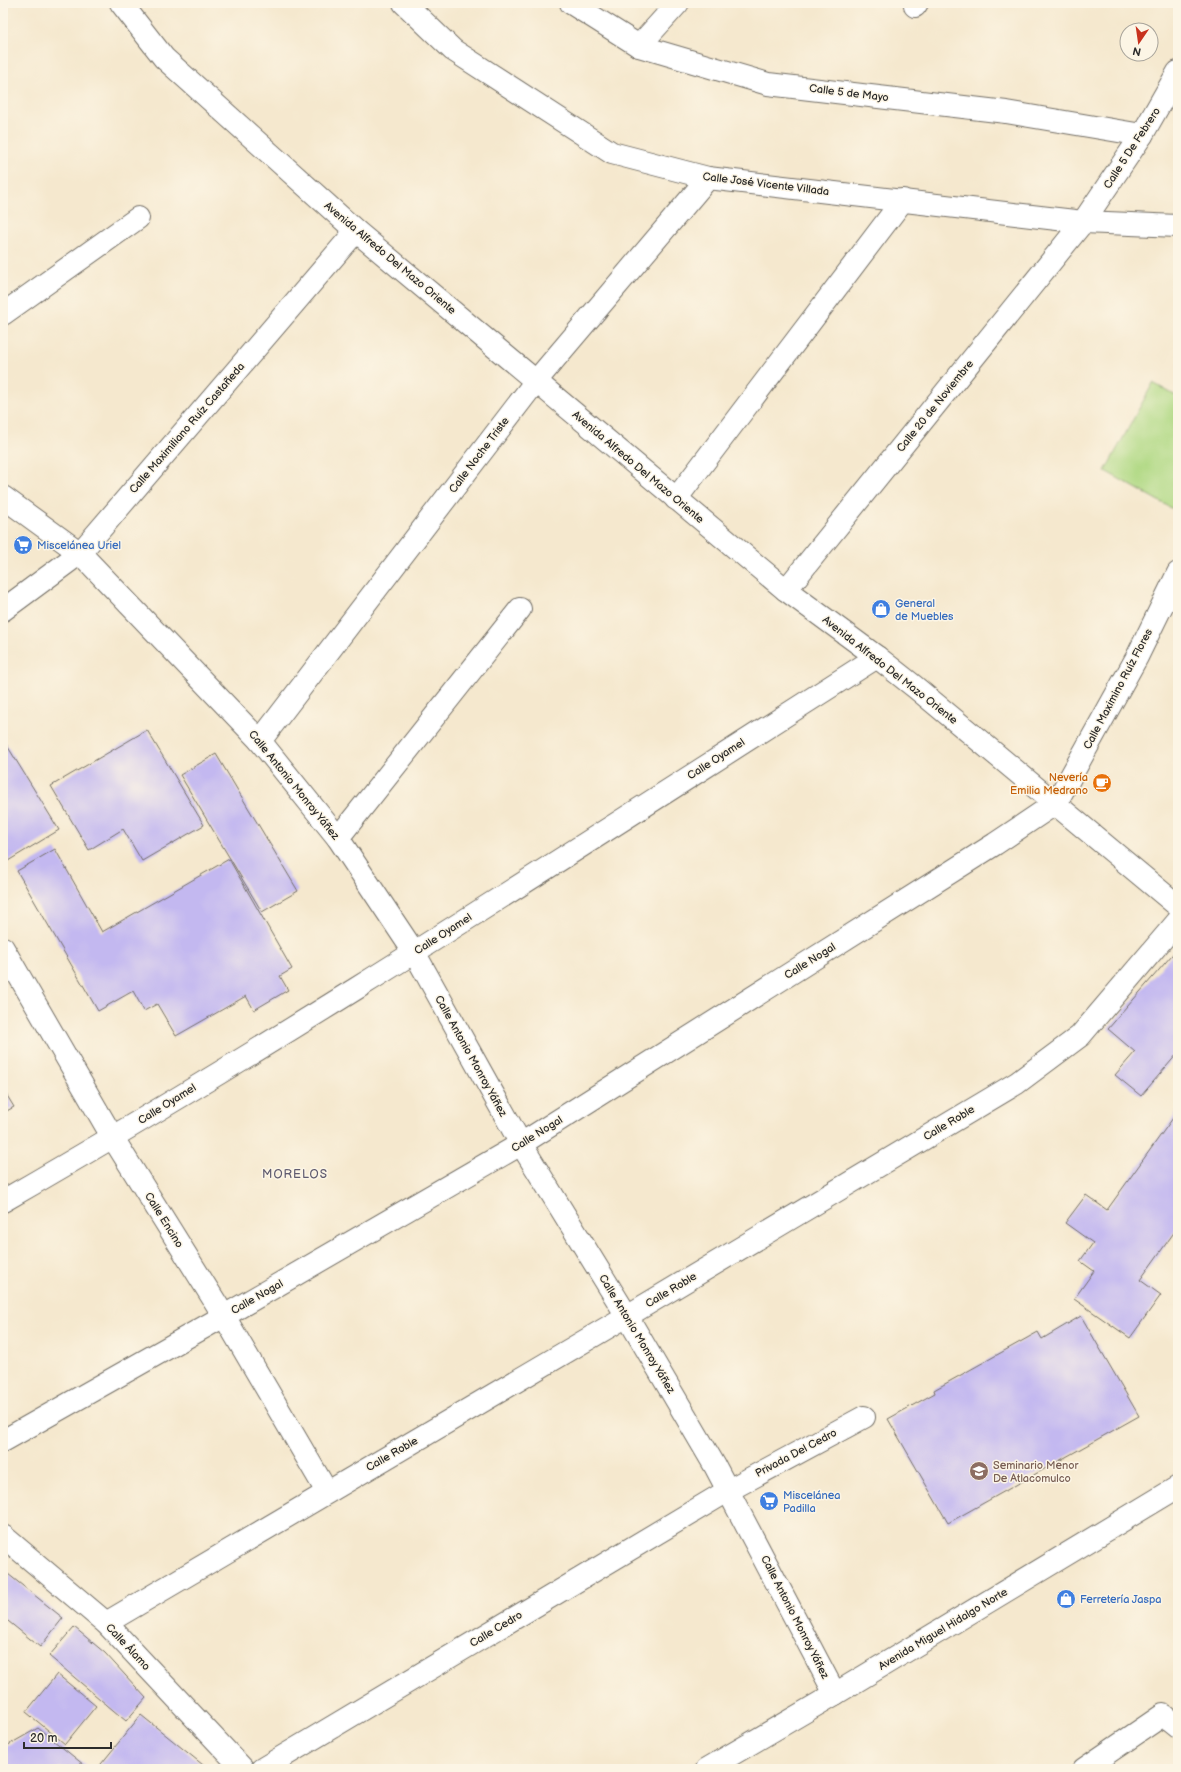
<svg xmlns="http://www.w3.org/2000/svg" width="1181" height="1772" viewBox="0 0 1181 1772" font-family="'Balsamiq Sans',sans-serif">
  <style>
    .green { fill: #b0d984; stroke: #6e8258 }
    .building { fill: #c3b8f0 }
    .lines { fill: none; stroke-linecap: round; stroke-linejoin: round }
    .minor-casing { stroke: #726d64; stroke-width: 24 }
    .tertiary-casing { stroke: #726d64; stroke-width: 24 }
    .minor { stroke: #fff; stroke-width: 22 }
    .tertiary { stroke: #fff; stroke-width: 22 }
    .labels { text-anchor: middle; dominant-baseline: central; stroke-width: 3; stroke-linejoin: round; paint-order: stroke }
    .street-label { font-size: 11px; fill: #2b2b2b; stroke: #fcf5e5 }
    .shop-label { font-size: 11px; fill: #366cbe; stroke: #fcf5e5; text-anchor: start }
    .food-label { font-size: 11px; fill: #c56008; stroke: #fcf5e5; text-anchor: end }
    .education-label { font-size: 11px; fill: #785e54; stroke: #fcf5e5; text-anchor: start }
    .neighbourhood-label { font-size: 12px; letter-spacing: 1px; fill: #605c70; stroke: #fcf5e5 }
  </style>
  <rect width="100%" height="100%" fill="#fcf5e5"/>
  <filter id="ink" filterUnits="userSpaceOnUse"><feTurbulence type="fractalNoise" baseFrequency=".025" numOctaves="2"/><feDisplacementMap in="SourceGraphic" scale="8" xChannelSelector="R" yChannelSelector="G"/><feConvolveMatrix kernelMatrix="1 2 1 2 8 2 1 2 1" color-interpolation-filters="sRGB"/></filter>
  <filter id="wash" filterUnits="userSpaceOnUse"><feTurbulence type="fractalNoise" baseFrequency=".012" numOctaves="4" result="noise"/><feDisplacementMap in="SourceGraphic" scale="16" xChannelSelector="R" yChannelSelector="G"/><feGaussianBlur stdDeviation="0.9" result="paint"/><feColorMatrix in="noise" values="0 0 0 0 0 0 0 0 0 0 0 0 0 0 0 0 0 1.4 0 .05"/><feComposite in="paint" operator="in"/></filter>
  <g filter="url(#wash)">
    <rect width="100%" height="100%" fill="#f5e8ce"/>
    <!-- green -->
    <path class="green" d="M1153,383L1178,397V500L1173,509L1105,471Z"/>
    <g id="blocks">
      <!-- building -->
      <g class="building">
        <path d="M147,730L204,825L142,861L123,829L89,850L51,786Z"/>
        <path d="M3,739L59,830L3,864Z"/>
        <path d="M216,754L298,891L262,912L180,775Z"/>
        <path d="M55,849L102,932L229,859L292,969L280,976L288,990L254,1010L246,996L176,1036L157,1004L144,1011L133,991L98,1011L17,871Z"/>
        <path d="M1178,948V1053L1141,1096L1115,1075L1135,1052L1108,1029Z"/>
        <path d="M3,1089L14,1107L3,1113Z"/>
        <path d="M1178,1111V1227L1140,1280L1161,1295L1130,1338L1074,1299L1094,1271L1080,1261L1093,1243L1065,1223L1086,1195L1107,1210Z"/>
        <path d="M1081,1316L1139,1416L948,1523L888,1419L935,1393L934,1390L1038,1332L1042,1339Z"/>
        <path d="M3,1570L63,1618L40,1647L3,1617Z"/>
        <path d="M74,1627L105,1653L146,1698L126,1721L49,1656Z"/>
        <path d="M57,1674L96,1706L65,1744L26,1712Z"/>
        <path d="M141,1715L208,1769H97Z"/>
        <path d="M38,1728L89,1769H3V1748Z"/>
      </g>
    </g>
  </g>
  <g filter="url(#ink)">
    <use href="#blocks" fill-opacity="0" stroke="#726d64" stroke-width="1"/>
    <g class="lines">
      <!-- minor casing -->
      <g class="minor-casing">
        <g id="minor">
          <path d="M404,3L453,50L612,153L708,178L1083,222L1178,226"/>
          <path d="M571,3L639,46L768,84L1006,112L1142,135"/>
          <path d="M915,6L917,3"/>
          <path d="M639,46L678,3"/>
          <path d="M3,314L138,218"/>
          <path d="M3,497L80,553L260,741L338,838L414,952L521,1144L627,1316L715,1466L835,1694"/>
          <path d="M676,499L903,200"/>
          <path d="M786,590L1083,222L1142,135L1178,72"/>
          <path d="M3,610L80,553L356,231"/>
          <path d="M260,741L536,381L708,178"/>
          <path d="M338,838L520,609"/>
          <path d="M3,948L113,1138L224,1316L327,1492"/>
          <path d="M3,1201C301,1030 588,841 877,657"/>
          <path d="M3,1441L224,1316L521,1144L995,844L1056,803L1137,657L1178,573"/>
          <path d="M3,1536L106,1623L243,1769"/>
          <path d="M106,1623L627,1316L1017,1083L1080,1036L1178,921"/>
          <path d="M262,1769L729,1490L864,1417"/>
          <path d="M707,1769L835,1694L1178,1487"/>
          <path d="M1084,1769L1163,1715L1178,1727"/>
        </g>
      </g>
      <!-- tertiary casing -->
      <g class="tertiary-casing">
        <path id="tertiary" d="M121,3L164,58L356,231L786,590L877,657L915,687L1178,906"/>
      </g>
      <!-- minor -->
      <use href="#minor" class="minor"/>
      <!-- tertiary -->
      <use href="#tertiary" class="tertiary"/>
    </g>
  </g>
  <!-- icons -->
  <defs>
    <g id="supermarket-disc" transform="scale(1)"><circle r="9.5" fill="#3f7fe0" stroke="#fcf5e5"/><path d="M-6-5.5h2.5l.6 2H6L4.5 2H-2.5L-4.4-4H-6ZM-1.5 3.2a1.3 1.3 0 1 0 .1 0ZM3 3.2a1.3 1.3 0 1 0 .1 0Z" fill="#fff"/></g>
    <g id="shop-disc" transform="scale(1)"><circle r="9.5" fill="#3f7fe0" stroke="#fcf5e5"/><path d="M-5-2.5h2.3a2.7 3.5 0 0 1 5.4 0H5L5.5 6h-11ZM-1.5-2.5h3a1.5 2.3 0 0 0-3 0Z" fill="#fff"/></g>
    <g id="cafe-disc" transform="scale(1)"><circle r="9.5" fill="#e8710a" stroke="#fcf5e5"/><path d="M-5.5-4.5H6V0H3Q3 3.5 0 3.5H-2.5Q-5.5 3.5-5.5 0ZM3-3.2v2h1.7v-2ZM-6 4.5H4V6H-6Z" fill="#fff"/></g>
    <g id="school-disc" transform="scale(1)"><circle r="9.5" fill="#8d6e63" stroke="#fcf5e5"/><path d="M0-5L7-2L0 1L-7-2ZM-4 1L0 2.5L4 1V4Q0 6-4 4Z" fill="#fff"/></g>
  </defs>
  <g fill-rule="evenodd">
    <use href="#supermarket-disc" x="23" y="545"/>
    <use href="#shop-disc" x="881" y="609"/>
    <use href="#cafe-disc" x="1102" y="783"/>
    <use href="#school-disc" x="979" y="1471"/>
    <use href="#supermarket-disc" x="769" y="1501"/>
    <use href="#shop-disc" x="1066" y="1599"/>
  </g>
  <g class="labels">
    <!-- street labels -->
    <g class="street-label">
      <text transform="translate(849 93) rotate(7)">Calle 5 de Mayo</text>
      <text transform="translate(1132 148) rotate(-57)">Calle 5 De Febrero</text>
      <text transform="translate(766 184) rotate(7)">Calle José Vicente Villada</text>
      <text transform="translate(390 258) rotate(40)">Avenida Alfredo Del Mazo Oriente</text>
      <text transform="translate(935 406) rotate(-51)">Calle 20 de Noviembre</text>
      <text transform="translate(187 428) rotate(-49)">Calle Maximiliano Ruíz Castañeda</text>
      <text transform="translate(479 455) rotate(-53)">Calle Noche Triste</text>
      <text transform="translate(638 467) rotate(40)">Avenida Alfredo Del Mazo Oriente</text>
      <text transform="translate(890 670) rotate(38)">Avenida Alfredo Del Mazo Oriente</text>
      <text transform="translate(1118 689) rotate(-62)">Calle Maximino Ruíz Flores</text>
      <text transform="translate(716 759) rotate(-33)">Calle Oyamel</text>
      <text transform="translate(294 785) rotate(51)">Calle Antonio Monroy Yáñez</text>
      <text transform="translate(443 934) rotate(-33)">Calle Oyamel</text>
      <text transform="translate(810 961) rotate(-32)">Calle Nogal</text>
      <text transform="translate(471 1056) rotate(61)">Calle Antonio Monroy Yáñez</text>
      <text transform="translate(167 1104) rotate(-32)">Calle Oyamel</text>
      <text transform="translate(949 1123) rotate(-31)">Calle Roble</text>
      <text transform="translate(537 1134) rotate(-32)">Calle Nogal</text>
      <text transform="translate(164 1220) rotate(58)">Calle Encino</text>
      <text transform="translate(671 1290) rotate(-31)">Calle Roble</text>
      <text transform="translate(257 1297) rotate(-30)">Calle Nogal</text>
      <text transform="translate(637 1334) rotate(59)">Calle Antonio Monroy Yáñez</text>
      <text transform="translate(796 1453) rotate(-28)">Privada Del Cedro</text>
      <text transform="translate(392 1454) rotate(-30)">Calle Roble</text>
      <text transform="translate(795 1617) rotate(63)">Calle Antonio Monroy Yáñez</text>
      <text transform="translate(496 1629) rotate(-31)">Calle Cedro</text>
      <text transform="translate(943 1629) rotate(-31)">Avenida Miguel Hidalgo Norte</text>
      <text transform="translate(128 1647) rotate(47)">Calle Álamo</text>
    </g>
    <!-- shop labels -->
    <g class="shop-label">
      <text x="37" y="545">Miscelánea Uriel</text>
      <text x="895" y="603">General<tspan x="895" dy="13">de Muebles</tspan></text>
      <text x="783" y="1495">Miscelánea<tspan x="783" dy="13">Padilla</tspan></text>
      <text x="1080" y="1599">Ferretería Jaspa</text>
    </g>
    <!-- food labels -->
    <g class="food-label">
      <text x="1088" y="777">Nevería<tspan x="1088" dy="13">Emilia Medrano</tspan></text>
    </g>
    <!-- education labels -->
    <g class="education-label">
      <text x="993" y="1465">Seminario Menor<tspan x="993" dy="13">De Atlacomulco</tspan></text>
    </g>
    <!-- neighbourhood labels -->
    <g class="neighbourhood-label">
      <text x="295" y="1174">MORELOS</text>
    </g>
  </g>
  <!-- margin -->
  <rect width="1181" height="1772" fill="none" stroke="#fcf5e5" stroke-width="16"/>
  <!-- north arrow -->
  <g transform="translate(1139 42) rotate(193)"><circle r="19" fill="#fcf5e5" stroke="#a8a49b"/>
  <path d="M0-3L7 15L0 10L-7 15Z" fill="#c8321e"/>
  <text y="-6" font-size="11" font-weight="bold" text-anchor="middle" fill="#2b2b2b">N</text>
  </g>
  <!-- scale -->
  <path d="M24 1742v6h87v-6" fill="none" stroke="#2b2b2b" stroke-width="2"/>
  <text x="30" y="1742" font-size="12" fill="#2b2b2b" stroke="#fcf5e5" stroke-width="3" paint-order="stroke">20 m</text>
</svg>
